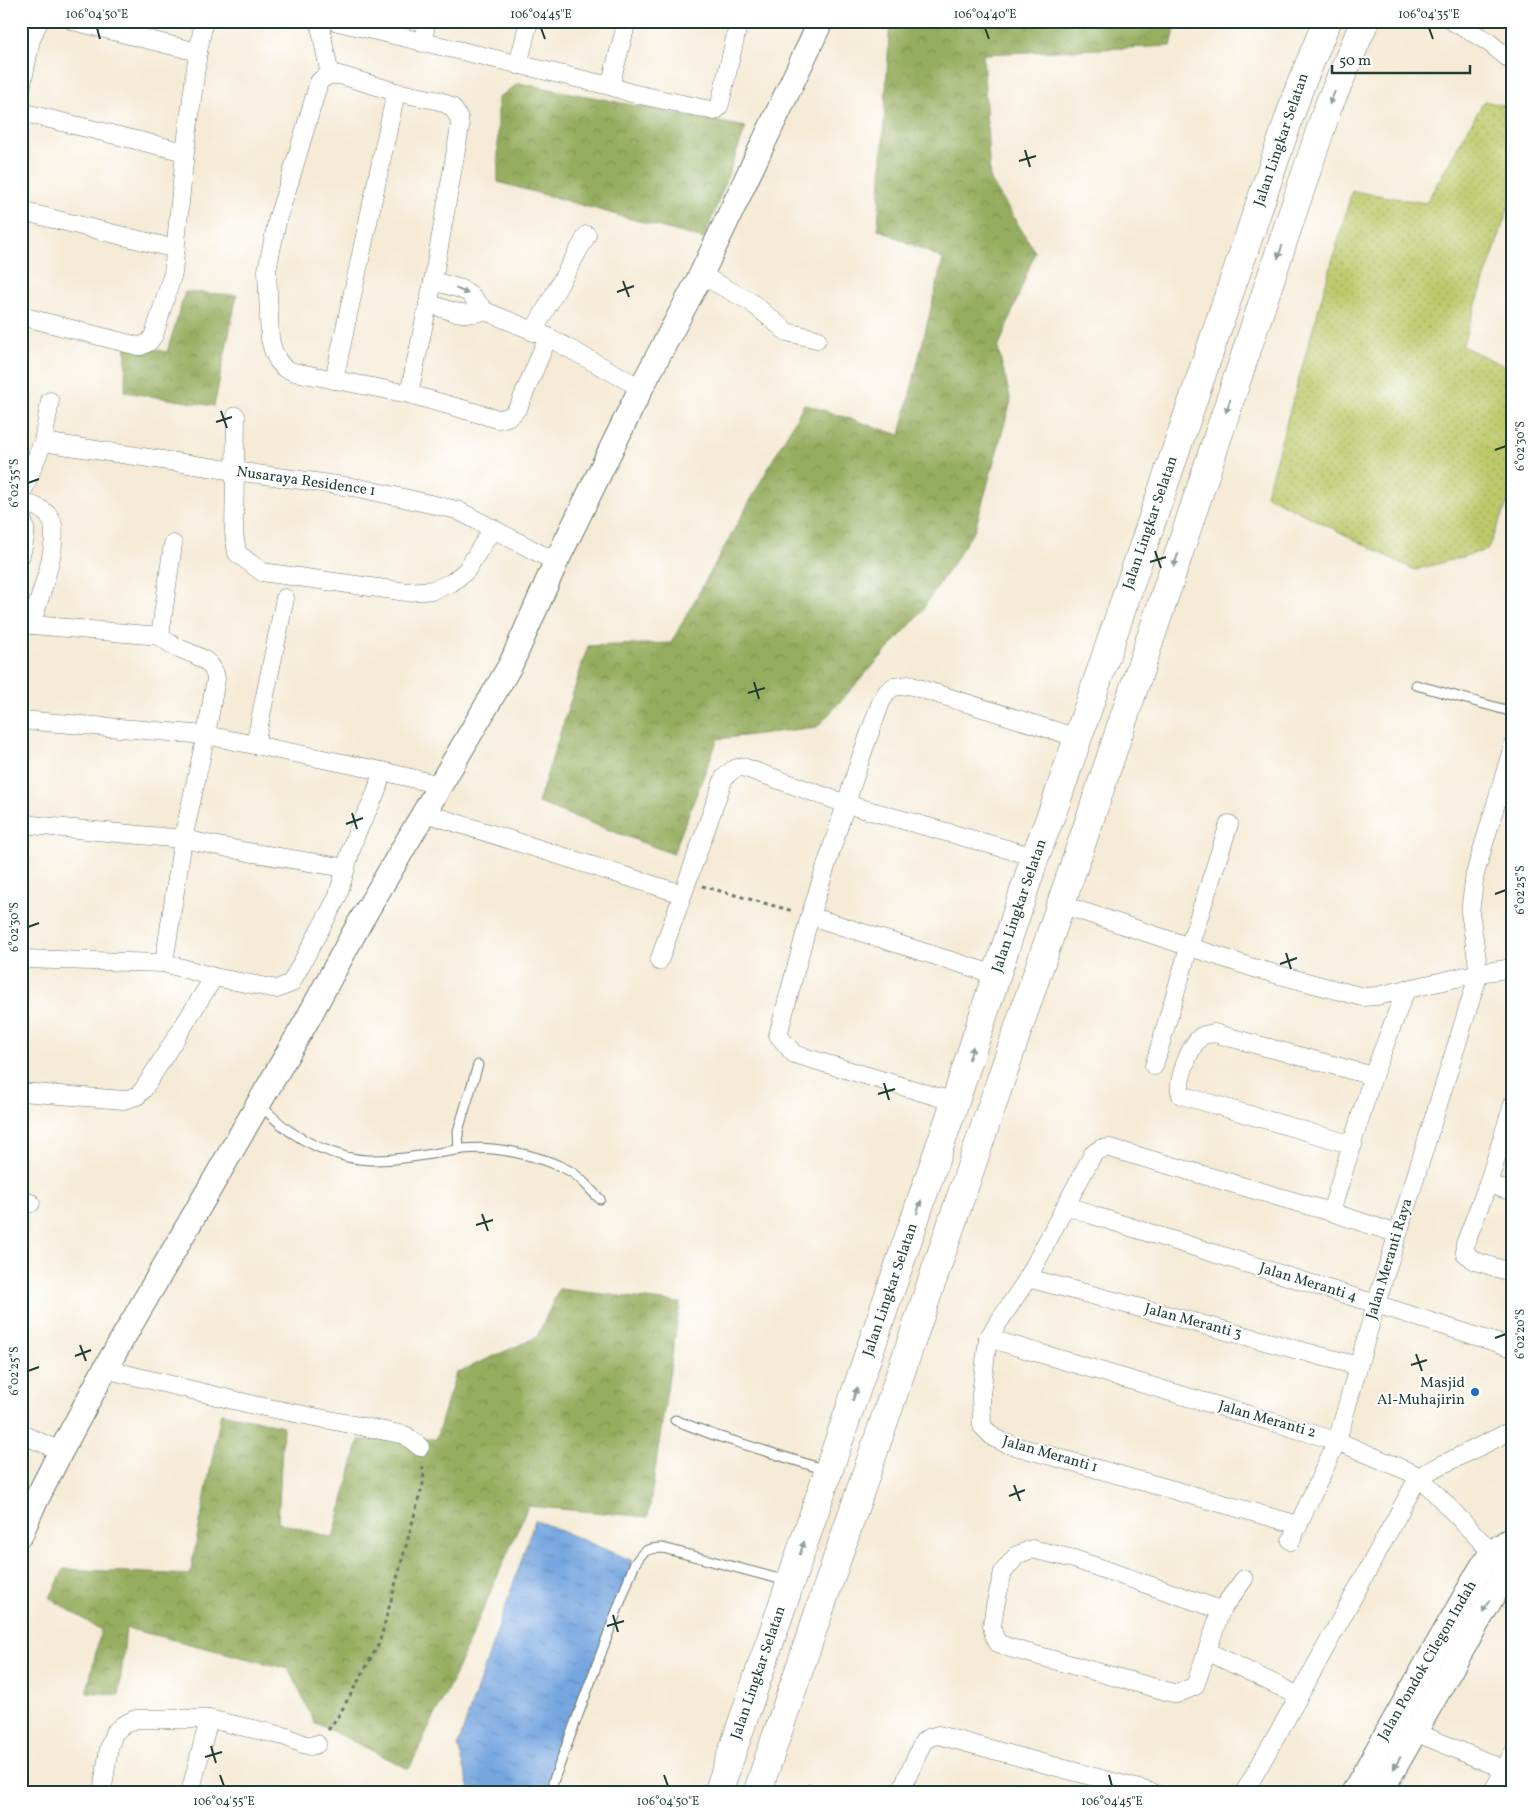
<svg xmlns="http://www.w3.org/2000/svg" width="1534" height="1814" viewBox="0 0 1534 1814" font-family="Vollkorn,serif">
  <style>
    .grass { fill: url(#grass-dots); stroke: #6e8350 }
    .forest { fill: url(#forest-crowns); stroke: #5a754a }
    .water { fill: url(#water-ripples); stroke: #4a728a }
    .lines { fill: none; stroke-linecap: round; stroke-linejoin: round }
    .lane-casing { stroke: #6a7a6c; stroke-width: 11 }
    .street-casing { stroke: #6a7a6c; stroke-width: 19 }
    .secondary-casing { stroke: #6a7a6c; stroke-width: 26 }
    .highway-casing { stroke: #6a7a6c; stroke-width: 29 }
    .path { stroke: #6a7a6c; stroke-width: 3; stroke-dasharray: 4 4; stroke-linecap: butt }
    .lane { stroke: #fff; stroke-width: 9 }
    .street { stroke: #fff; stroke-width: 18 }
    .secondary { stroke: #fff; stroke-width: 24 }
    .highway { stroke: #fff; stroke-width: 28 }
    .oneway { fill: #8f9e9a }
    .ticks { fill: none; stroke: #1f3d34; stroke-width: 2 }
    .poi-dot { fill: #1f6fb2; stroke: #fff; stroke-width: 2 }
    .labels { text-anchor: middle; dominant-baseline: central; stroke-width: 4; stroke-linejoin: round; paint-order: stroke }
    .street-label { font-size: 15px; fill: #1f3d34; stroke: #fff }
    .poi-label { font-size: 15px; fill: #1f3d34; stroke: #fff; text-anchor: end }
    .neatline { fill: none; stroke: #1f3d34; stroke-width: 2 }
    .ticks-label { font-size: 12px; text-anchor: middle; fill: #1f3d34 }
  </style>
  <defs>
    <pattern id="grass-dots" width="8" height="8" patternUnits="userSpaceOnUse" patternTransform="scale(1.25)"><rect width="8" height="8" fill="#bdc96b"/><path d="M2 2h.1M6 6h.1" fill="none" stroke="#99a459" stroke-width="1.8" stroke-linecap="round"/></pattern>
    <pattern id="forest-crowns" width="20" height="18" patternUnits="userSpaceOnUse" patternTransform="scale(1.25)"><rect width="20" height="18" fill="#96ad5f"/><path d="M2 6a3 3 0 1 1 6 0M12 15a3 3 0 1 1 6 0" fill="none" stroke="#7a8e4f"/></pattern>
    <pattern id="water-ripples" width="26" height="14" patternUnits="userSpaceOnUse" patternTransform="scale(1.25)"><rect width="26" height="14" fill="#76a6e0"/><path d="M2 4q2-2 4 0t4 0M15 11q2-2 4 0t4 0" fill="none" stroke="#6088b6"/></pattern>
  </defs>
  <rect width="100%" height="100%" fill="#fff"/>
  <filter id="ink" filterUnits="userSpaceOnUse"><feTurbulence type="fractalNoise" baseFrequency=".02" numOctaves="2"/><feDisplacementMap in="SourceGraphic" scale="10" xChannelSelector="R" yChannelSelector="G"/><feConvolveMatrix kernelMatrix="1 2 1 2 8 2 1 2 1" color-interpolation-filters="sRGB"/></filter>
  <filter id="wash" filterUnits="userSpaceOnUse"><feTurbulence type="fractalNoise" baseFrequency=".0096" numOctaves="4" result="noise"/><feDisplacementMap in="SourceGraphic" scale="20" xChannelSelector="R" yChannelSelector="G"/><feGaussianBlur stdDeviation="1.12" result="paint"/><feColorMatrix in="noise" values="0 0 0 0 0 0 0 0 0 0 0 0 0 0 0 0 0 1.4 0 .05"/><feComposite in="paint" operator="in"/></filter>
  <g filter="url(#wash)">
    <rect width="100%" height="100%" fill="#f5ead5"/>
    <!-- grass -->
    <path class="grass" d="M1484,101L1513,108V195L1462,346L1513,370V490L1487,550L1415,570L1266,495L1352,191L1426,203Z"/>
    <!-- forest -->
    <g class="forest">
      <path d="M890,21H1177L1171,46L983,54L990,179L1035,252L998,349L1011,401L975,529L919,615L817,727L718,739L673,854L538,803L588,646L671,643L804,404L900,435L943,259L878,229Z"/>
      <path d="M519,83L746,127L704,239L498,182V98Z"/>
      <path d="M185,292L237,295L214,406L125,392L126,343L167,352Z"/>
      <path d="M559,1289L680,1303L648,1517L528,1506L455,1674L409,1769L314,1722L289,1669L126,1628L119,1695L87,1692L101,1630L50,1598L64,1569L190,1575L221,1413L283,1426L278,1522L333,1538L359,1440L436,1439L456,1373L537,1337Z"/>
    </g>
    <!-- water -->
    <path class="water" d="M535,1520L633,1561L545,1793H471L458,1745Z"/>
  </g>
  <g filter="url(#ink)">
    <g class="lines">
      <!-- lane casing -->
      <g class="lane-casing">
        <g id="lane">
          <path d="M1416,685L1513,712"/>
          <path d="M260,1105C270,1114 280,1125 291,1132C307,1143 328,1152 347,1157C378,1165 424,1155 456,1150C490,1144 540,1155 570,1171C581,1177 591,1191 600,1199"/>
          <path d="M459,1150L458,1131L478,1065"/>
          <path d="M675,1420L714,1435L826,1470"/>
          <path d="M553,1782L634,1565C643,1551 645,1548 663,1548L787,1581"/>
          <path d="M808,1793L810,1789"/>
        </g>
      </g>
      <!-- street casing -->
      <g class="street-casing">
        <g id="street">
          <path d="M73,21L198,52"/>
          <path d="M319,21L330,75"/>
          <path d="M334,21L610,86L631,93L715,111L718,108L720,104L739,21"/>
          <path d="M1452,21L1487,41L1513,62"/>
          <path d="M422,43L427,21"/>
          <path d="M518,65L529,21"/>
          <path d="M610,86L627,21"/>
          <path d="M21,89L31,40L39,21"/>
          <path d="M21,112L185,152"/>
          <path d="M21,211L176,249"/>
          <path d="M701,275L751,302L787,332L817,339"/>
          <path d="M433,281L461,289L470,294L485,311L548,337L641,388"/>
          <path d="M428,303C450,311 462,317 485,311"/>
          <path d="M21,316L138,346H141L149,342L154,335L173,273L185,152L198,52L204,21"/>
          <path d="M533,332L587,235"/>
          <path d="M334,380L396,92"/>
          <path d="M409,394L433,281L460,127L459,118L452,107L440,101L396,92L340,75H330L322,79L319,82L290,180L278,217L267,270L270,339L273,350L278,361L284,368L294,372L409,394L498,419C509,418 513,415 519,406L548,337"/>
          <path d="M236,416L234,533L237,553L262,572L407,592L421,591L433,590L451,583L466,571L493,528"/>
          <path d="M43,442L235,471L359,488L457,510L556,562"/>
          <path d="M21,496L43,442L50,401"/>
          <path d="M21,502C32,505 44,508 51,519C62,539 38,602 31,625"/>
          <path d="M21,518C29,530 24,542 21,555"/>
          <path d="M21,624L160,636"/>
          <path d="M21,720L206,735L382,771L440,785"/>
          <path d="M255,745L285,598"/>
          <path d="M425,813L682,894"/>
          <path d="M21,824L183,839L248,852L346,868L337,898L291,983L277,989L214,977L164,963L21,959"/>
          <path d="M346,868C350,854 353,839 360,826C370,805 377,795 382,771"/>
          <path d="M1060,904L1257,969L1363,997L1377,996L1479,973L1513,968"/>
          <path d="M810,916L996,975"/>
          <path d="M659,961L724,778C730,771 734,768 743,767L846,804L1035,857"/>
          <path d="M164,963L183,839L206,735L216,679C213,656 190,655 173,645C168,643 164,639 160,636L173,544"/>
          <path d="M1154,1066L1189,947L1229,824"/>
          <path d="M21,1092L124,1100L137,1096L143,1090L214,977"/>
          <path d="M955,1102L794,1054L778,1035L810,916L861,757L881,702L887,692L893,687L909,685L1078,738"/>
          <path d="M1513,1104L1488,1184L1465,1244V1253L1475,1261L1513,1273"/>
          <path d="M1353,1145L1181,1095C1176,1082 1190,1044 1202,1036C1205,1034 1210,1034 1214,1033L1373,1076"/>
          <path d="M1488,1184L1513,1192"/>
          <path d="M21,1202L31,1203"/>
          <path d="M1066,1205L1028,1278L988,1338L981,1394L982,1426L994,1438L1008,1444L1299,1525"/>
          <path d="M1331,1212L1373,1076L1406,989"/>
          <path d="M1398,1234L1331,1212L1110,1148L1100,1149L1093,1154L1066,1205L1092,1215L1376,1304L1513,1348"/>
          <path d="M1028,1278L1358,1366"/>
          <path d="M988,1338L1337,1441L1419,1476L1499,1560"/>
          <path d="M105,1369L254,1405L405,1435L420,1447"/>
          <path d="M21,1434L61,1451"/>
          <path d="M1291,1541L1337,1441L1376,1304L1479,973L1470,912L1475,874L1513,746"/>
          <path d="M1221,1610L1074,1559L1032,1549L1017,1555L1003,1572L995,1606L992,1626L994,1636L998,1643L1010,1648L1177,1694L1195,1686L1221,1610L1244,1579"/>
          <path d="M1207,1651L1299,1696"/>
          <path d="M1415,1732L1513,1773"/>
          <path d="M102,1793L109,1748L114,1733L123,1725L136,1719H209L284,1736L303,1744L311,1746L317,1744"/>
          <path d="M190,1793L209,1719"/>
          <path d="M900,1793L923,1742L928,1738L938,1735L1154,1793"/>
          <path d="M1244,1793L1299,1696L1419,1476L1513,1430"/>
          <path d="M1492,1793L1513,1753"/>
        </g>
      </g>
      <!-- secondary casing -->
      <g class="secondary-casing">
        <g id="secondary">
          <path d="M21,1534L32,1508L61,1451L105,1369L306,1022L359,924L511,664L556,562L641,388L701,275L821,21"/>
          <path d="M1353,1793L1480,1570L1491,1553L1513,1538"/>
          <path d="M1380,1793L1508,1569L1513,1566"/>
        </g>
      </g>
      <!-- highway casing -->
      <g class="highway-casing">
        <g id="highway">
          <path d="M718,1793L955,1102L1035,857L1056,802L1299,89L1327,21"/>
          <path d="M757,1793L1093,810L1328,107L1365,21"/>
        </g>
      </g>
      <!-- path -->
      <g class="path">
        <path d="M702,886L793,911"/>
        <path d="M328,1730L339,1715L379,1644L424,1480L422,1462"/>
      </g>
      <!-- lane -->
      <use href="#lane" class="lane"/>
      <!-- street -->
      <use href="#street" class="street"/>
      <!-- secondary -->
      <use href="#secondary" class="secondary"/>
      <!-- highway -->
      <use href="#highway" class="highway"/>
    </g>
    <!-- one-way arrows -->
    <defs><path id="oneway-solid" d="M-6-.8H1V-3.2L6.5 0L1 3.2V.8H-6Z" transform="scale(1.25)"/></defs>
    <g class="oneway">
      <use href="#oneway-solid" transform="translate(1332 98) rotate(113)"/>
      <use href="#oneway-solid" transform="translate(1280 252) rotate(109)"/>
      <use href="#oneway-solid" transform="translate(462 291) rotate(23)"/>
      <use href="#oneway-solid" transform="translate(1228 406) rotate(109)"/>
      <use href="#oneway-solid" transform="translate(1176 560) rotate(109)"/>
      <use href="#oneway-solid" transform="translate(971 1053) rotate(-72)"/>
      <use href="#oneway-solid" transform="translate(919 1207) rotate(-71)"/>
      <use href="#oneway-solid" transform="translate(855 1394) rotate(-71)"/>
      <use href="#oneway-solid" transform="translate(802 1548) rotate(-71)"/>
      <use href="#oneway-solid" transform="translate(1486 1606) rotate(120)"/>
      <use href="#oneway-solid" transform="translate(1397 1763) rotate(120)"/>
    </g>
  </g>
  <!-- ticks -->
  <path class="ticks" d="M97,28L100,39M541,28L545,39M985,28L989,39M1429,28L1433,39M1025,150L1030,167M1019,161L1036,156M623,281L629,297M617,292L634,286M221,411L227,428M216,422L232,417M1495,450L1506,446M28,483L39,479M1155,551L1161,568M1150,562L1166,557M754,682L759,699M748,693L765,688M352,813L357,829M346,824L363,818M1495,894L1506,890M28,927L39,923M1286,953L1291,969M1280,964L1297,958M884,1083L889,1100M878,1094L895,1089M482,1214L488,1231M476,1225L493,1220M1495,1338L1506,1334M80,1345L86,1361M1416,1354L1422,1371M75,1356L91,1350M1411,1365L1427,1360M28,1371L39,1367M1014,1485L1020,1501M1009,1496L1025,1490M613,1615L618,1632M607,1626L624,1621M211,1746L216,1763M205,1757L222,1752M220,1775L224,1786M664,1775L668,1786M1109,1775L1112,1786"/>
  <!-- markers -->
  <circle class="poi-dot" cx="1475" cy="1392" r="5"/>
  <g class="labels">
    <!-- street labels -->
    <g class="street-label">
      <text transform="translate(1282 140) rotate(-71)">Jalan Lingkar Selatan</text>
      <text transform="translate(306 482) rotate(8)">Nusaraya Residence 1</text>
      <text transform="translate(1151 523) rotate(-71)">Jalan Lingkar Selatan</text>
      <text transform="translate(1020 906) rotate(-71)">Jalan Lingkar Selatan</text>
      <text transform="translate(1390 1259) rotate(-73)">Jalan Meranti Raya</text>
      <text transform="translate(1308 1283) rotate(17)">Jalan Meranti 4</text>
      <text transform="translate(891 1290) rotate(-71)">Jalan Lingkar Selatan</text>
      <text transform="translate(1193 1322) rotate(15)">Jalan Meranti 3</text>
      <text transform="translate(1267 1420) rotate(16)">Jalan Meranti 2</text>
      <text transform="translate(1050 1455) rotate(16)">Jalan Meranti 1</text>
      <text transform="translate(1428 1661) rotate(-60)">Jalan Pondok Cilegon Indah</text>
      <text transform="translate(759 1673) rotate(-71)">Jalan Lingkar Selatan</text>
    </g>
    <!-- poi labels -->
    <g class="poi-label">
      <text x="1465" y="1383">Masjid<tspan x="1465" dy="17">Al-Muhajirin</tspan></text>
    </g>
  </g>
  <!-- margin -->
  <rect width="1534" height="1814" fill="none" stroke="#fff" stroke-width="55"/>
  <!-- scale -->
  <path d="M1332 65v8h138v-8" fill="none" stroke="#1f3d34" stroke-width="2.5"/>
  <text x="1339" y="65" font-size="15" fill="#1f3d34" stroke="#ffffff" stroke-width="4" paint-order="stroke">50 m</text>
  <rect x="28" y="28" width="1478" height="1758" class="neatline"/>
  <g class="ticks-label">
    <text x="97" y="18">106°04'50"E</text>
    <text x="541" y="18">106°04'45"E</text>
    <text x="985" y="18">106°04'40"E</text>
    <text x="1429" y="18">106°04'35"E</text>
    <text transform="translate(1520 446) rotate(-90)" y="4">6°02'30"S</text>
    <text transform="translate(14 483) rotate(-90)" y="4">6°02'35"S</text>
    <text transform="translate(1520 890) rotate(-90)" y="4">6°02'25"S</text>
    <text transform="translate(14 927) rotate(-90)" y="4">6°02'30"S</text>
    <text transform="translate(1520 1334) rotate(-90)" y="4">6°02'20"S</text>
    <text transform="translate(14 1371) rotate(-90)" y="4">6°02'25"S</text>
    <text x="224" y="1805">106°04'55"E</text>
    <text x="668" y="1805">106°04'50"E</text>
    <text x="1112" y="1805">106°04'45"E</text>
  </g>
</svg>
